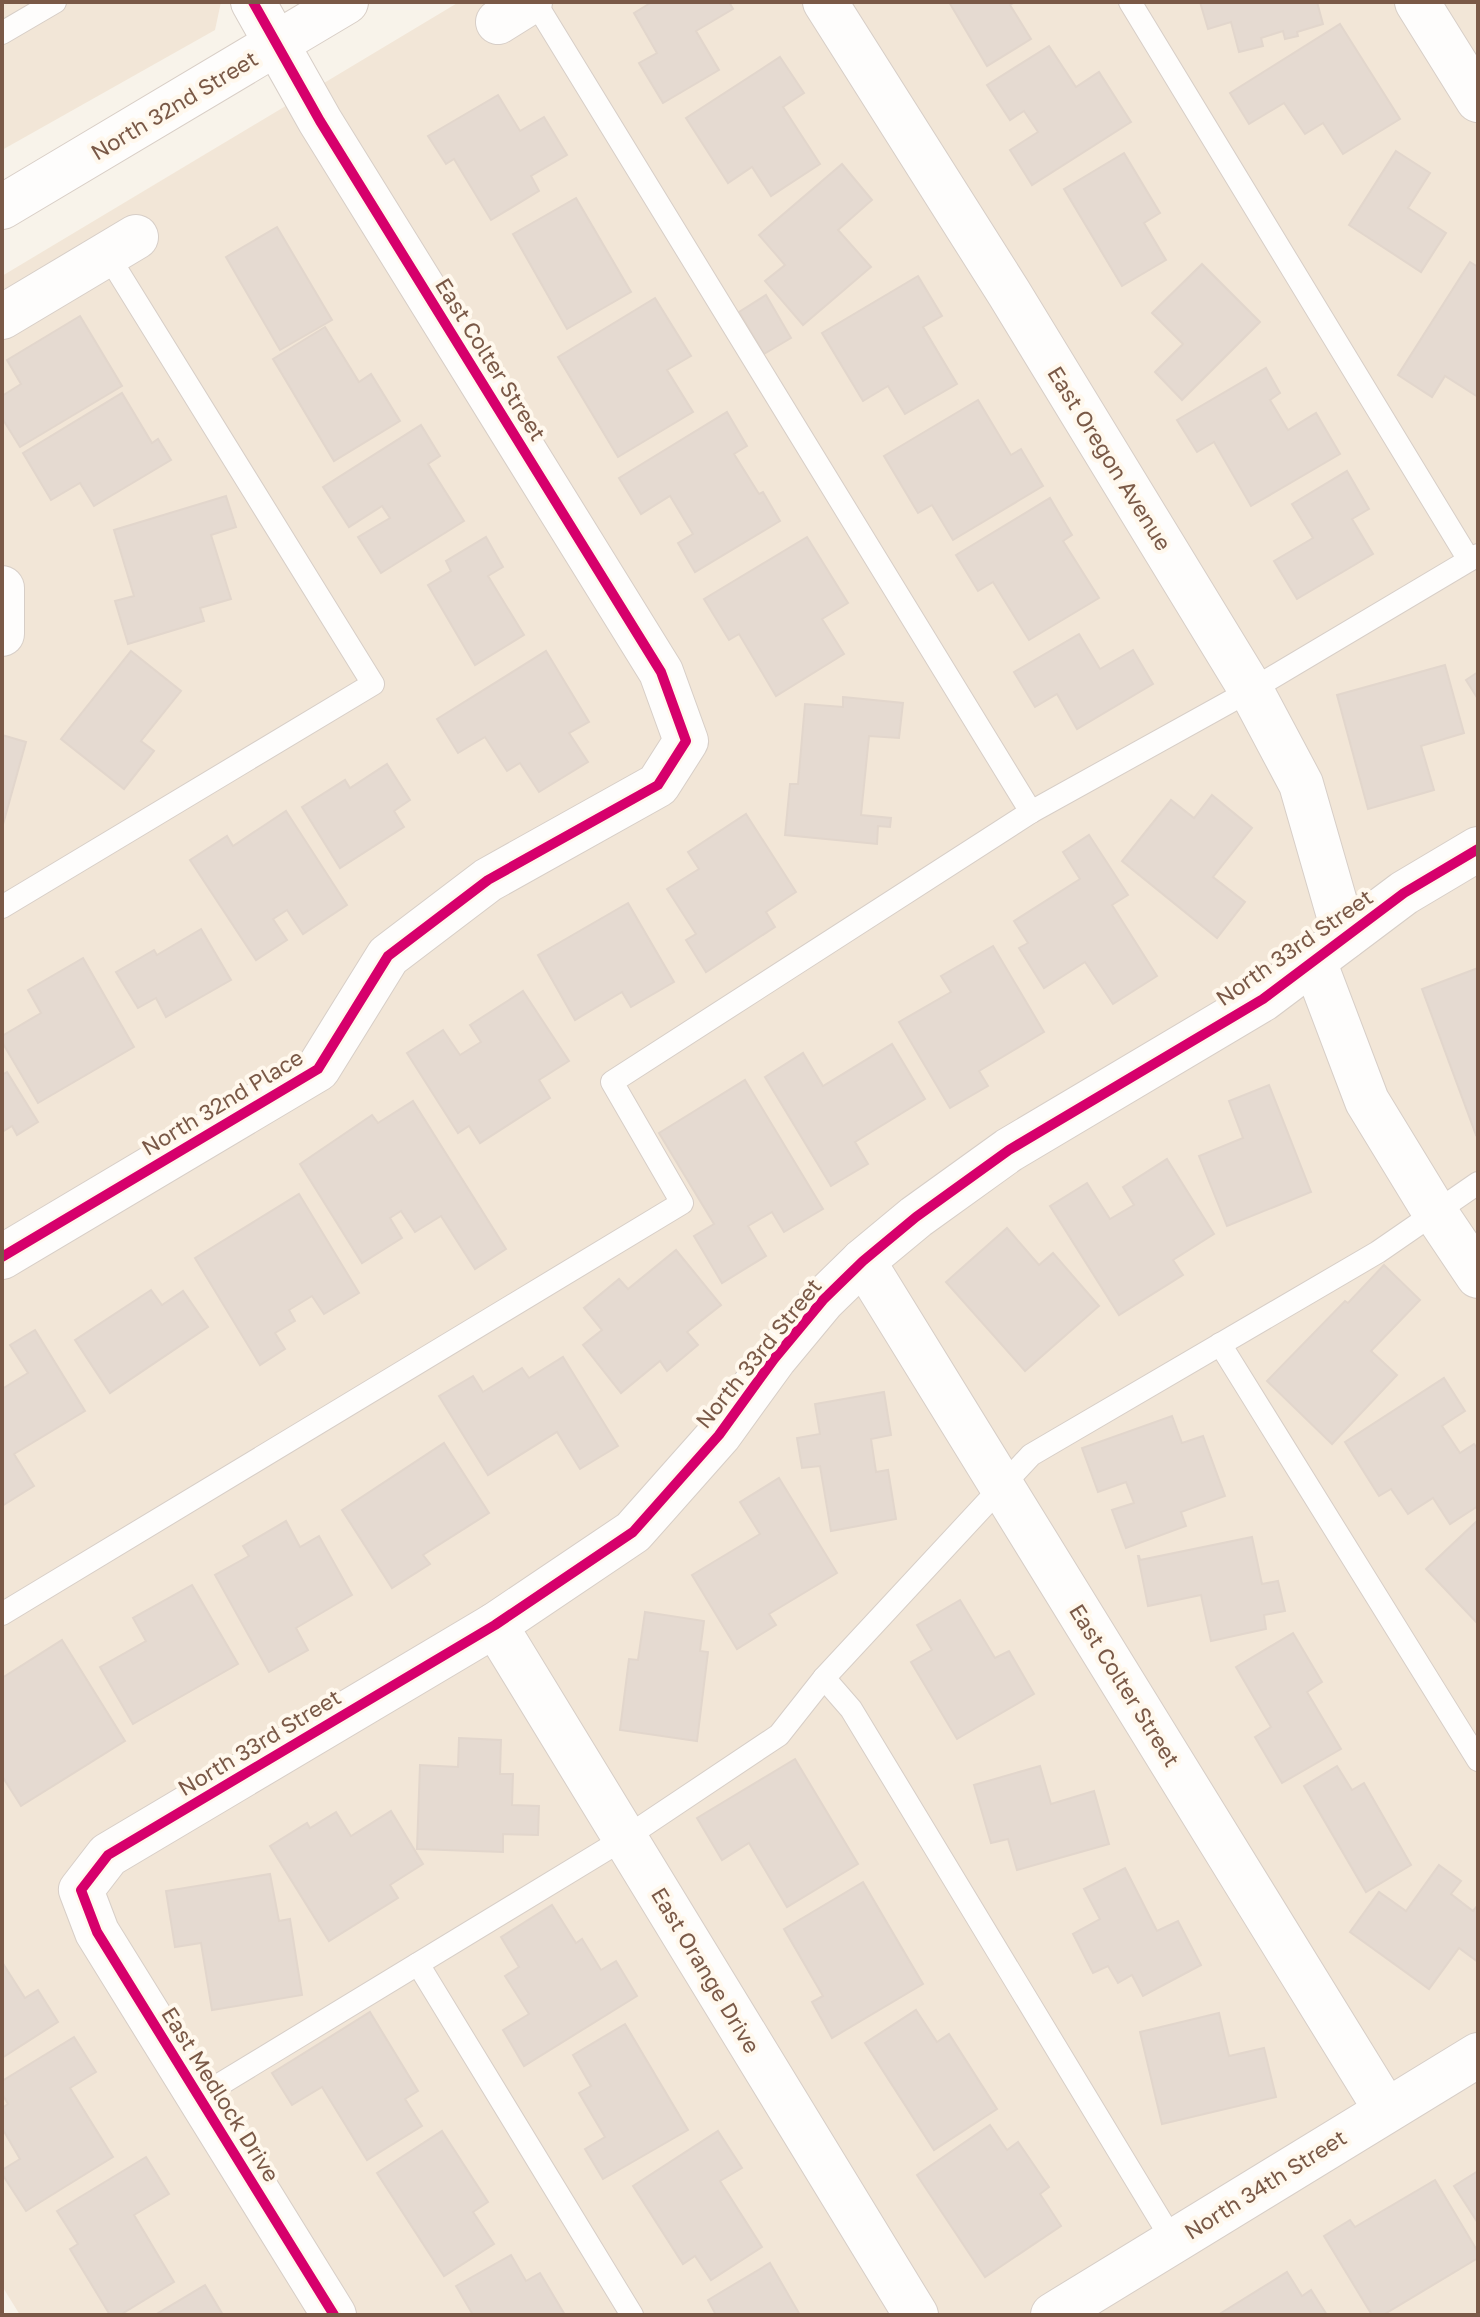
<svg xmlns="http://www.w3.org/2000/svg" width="1480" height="2317" viewBox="0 0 1480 2317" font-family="'Golos Text',sans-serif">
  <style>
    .residential { fill: #f2e6d7 }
    .building { fill: #e5dad1; stroke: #e2d6cc; stroke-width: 2 }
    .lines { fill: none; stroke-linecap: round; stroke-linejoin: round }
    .lane-casing { stroke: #d7cec7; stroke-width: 24 }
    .street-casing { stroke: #d7cec7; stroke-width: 46 }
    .secondary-casing { stroke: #d8cec6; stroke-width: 46 }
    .lane { stroke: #fefdfc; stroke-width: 22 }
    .street { stroke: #fefdfc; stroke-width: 44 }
    .secondary { stroke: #fefdfc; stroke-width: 44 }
    .cycleway-casing { stroke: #fff8ed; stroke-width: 15 }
    .cycleway { stroke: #d6006c; stroke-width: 10 }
    .labels { text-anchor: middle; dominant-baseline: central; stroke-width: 8; stroke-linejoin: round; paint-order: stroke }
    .street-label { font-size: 22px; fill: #7a5947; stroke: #fff8ed }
  </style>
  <rect width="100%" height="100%" fill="#f8f3ea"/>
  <!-- residential -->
  <g class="residential">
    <path d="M2,2H221L215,30L2,150Z"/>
    <path d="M459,2H1478V2315H20L2,2286V276Z"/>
  </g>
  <!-- building -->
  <g class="building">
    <path d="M652,2H729L733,9L696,31L719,70L663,103L639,63L657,53L634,13Z"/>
    <path d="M949,2H1015L1010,5L1031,39L987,66Z"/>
    <path d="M1200,2H1317L1323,24L1297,32L1298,36L1285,39L1283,31L1261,38L1263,46L1239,52L1231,22L1208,29Z"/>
    <path d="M1340,24L1400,119L1343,154L1323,123L1305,134L1284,103L1249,124L1230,93Z"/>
    <path d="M1049,46L1076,87L1099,72L1131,122L1032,185L1010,150L1038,132L1024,111L1010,120L987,85Z"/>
    <path d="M780,57L804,93L783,107L820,164L771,196L752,167L728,183L686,118Z"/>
    <path d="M498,95L520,131L544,117L567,155L531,176L539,191L491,220L454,159L446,164L428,136Z"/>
    <path d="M1396,151L1430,173L1408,208L1446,233L1421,272L1349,225Z"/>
    <path d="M1124,153L1160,213L1144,223L1166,260L1122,286L1064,189Z"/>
    <path d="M842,164L872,200L838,230L871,267L803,325L765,281L785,265L759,235Z"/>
    <path d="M576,198L631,292L567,329L513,234Z"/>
    <path d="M277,227L332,320L280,350L226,257Z"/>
    <path d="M1470,262L1478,267V397L1445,376L1432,397L1398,375Z"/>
    <path d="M1202,264L1260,322L1182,400L1155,372L1183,344L1152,313Z"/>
    <path d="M918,276L942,316L923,327L957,384L905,414L888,386L863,401L822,333Z"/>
    <path d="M766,295L791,338L764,354L739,312Z"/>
    <path d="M655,298L691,356L667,370L693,412L618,457L558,357Z"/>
    <path d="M80,316L122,386L20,447L2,418V396L21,384L7,360Z"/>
    <path d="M325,327L359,382L371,374L400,421L334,461L273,359Z"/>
    <path d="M1266,368L1280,393L1270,400L1288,430L1316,413L1340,454L1251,506L1214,442L1197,452L1177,420Z"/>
    <path d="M122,393L152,443L158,439L171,460L94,506L80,483L51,500L23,453Z"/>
    <path d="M978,400L1011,455L1021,449L1043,486L953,540L932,505L918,513L884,456Z"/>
    <path d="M727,412L747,446L734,454L759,494L763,492L780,521L695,572L678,543L693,534L670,496L641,514L619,478Z"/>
    <path d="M421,425L440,456L428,464L464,521L381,573L358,537L390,518L382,506L349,527L323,487Z"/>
    <path d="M1347,471L1369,509L1352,519L1373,554L1297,599L1274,561L1313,538L1292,504Z"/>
    <path d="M226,496L236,527L211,535L231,599L200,608L204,621L128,644L115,601L134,596L114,530Z"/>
    <path d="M1050,498L1072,535L1063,541L1099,598L1029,640L993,582L978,591L956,555Z"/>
    <path d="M486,537L503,567L488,576L524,635L475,665L428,585L451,571L446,561Z"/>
    <path d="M807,537L848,603L822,619L844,654L776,696L739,634L729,640L704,599Z"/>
    <path d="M1079,634L1100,669L1133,650L1153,684L1077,729L1057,694L1035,707L1014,672Z"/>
    <path d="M131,651L181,691L141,741L154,751L124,789L61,739Z"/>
    <path d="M546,651L589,722L569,733L588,762L539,792L520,763L507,771L485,737L458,753L437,719Z"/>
    <path d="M1445,665L1464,733L1421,746L1434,790L1368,809L1337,695Z"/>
    <path d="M1478,672V699L1466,680Z"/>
    <path d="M843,697L903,703L899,738L869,736L861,815L891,818L890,827L878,826L877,844L785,835L790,784H798L805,704L843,707Z"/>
    <path d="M2,735L26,742L2,828Z"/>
    <path d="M387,764L410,800L394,811L404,827L340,868L302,807L345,780L350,788Z"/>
    <path d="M1212,795L1252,828L1213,877L1245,902L1217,938L1122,861L1171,800L1194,818Z"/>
    <path d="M286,811L347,905L303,934L287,910L273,919L287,940L256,960L190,860L227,836L233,846Z"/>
    <path d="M746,814L796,892L766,912L775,927L706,972L686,940L696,934L667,889L699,869L688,852Z"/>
    <path d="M1089,835L1128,895L1112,905L1157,976L1113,1004L1085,962L1044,988L1019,948L1028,943L1014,921L1080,879L1063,852Z"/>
    <path d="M628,903L674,982L631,1007L622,992L575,1020L538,955Z"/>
    <path d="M201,929L231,980L166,1017L156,998L138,1008L116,972L154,950L157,955Z"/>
    <path d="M993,946L1044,1032L979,1071L988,1086L950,1108L899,1022L951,992L941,976Z"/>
    <path d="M83,958L134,1047L38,1103L2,1042V1036L41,1013L28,990Z"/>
    <path d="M1478,968V1134L1476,1135L1422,989Z"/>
    <path d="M523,991L569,1061L539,1080L550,1098L480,1143L469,1126L458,1133L407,1053L443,1030L460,1055L481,1042L470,1025Z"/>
    <path d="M892,1044L925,1099L855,1142L868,1164L831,1186L765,1077L803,1053L823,1086Z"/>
    <path d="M7,1072L38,1122L17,1135L12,1126L2,1132V1075Z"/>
    <path d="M745,1080L823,1209L784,1232L772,1212L748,1226L766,1256L722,1283L694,1236L714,1224L659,1133Z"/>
    <path d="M1269,1085L1311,1192L1227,1226L1199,1156L1243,1138L1229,1101Z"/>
    <path d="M413,1101L506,1249L475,1269L441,1216L415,1232L401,1211L390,1218L402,1238L362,1263L300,1164L372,1115L378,1123Z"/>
    <path d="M1167,1159L1214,1234L1173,1260L1183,1275L1119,1315L1050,1206L1087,1183L1110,1219L1134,1205L1123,1187Z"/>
    <path d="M299,1194L359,1293L324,1314L312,1296L289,1310L295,1321L275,1333L285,1349L260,1365L195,1258Z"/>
    <path d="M1007,1228L1039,1265L1053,1253L1099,1306L1025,1371L946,1282Z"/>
    <path d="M676,1250L721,1305L687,1332L698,1345L667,1371L660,1361L621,1393L583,1345L602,1330L584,1308L619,1279L628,1289Z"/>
    <path d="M1384,1265L1420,1300L1371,1351L1397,1375L1332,1444L1267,1381L1345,1301L1348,1303Z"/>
    <path d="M151,1290L162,1305L183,1291L208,1327L110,1393L75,1340Z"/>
    <path d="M35,1330L85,1411L14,1454L34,1486L2,1506V1389L28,1373L10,1345Z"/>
    <path d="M563,1357L618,1446L580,1469L557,1432L488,1475L439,1396L473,1376L483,1392L522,1368L529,1378Z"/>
    <path d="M1444,1378L1465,1411L1442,1426L1460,1453L1474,1444L1478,1449V1506L1450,1524L1433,1498L1408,1514L1391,1489L1379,1496L1345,1442Z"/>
    <path d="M884,1392L891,1435L871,1439L876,1472L888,1470L896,1519L831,1531L820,1466L802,1468L797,1438L820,1434L815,1404Z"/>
    <path d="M1172,1416L1182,1443L1203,1436L1225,1496L1181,1512L1186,1526L1126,1548L1112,1510L1134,1503L1126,1482L1098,1492L1082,1448Z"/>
    <path d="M444,1443L489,1513L423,1555L430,1564L392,1588L342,1510Z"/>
    <path d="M779,1478L837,1573L769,1614L776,1625L737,1649L692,1575L760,1534L740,1502Z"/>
    <path d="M1478,1520V1624L1426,1569Z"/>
    <path d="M286,1521L300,1547L319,1536L352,1595L296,1628L308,1650L269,1672L215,1575L249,1556L243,1546Z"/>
    <path d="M1252,1537L1262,1584L1278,1581L1285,1611L1264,1615L1266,1629L1211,1641L1201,1595L1148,1606L1138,1556H1139L1140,1560Z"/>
    <path d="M192,1585L238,1664L133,1724L100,1667L146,1641L133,1618Z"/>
    <path d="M960,1600L995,1658L1009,1651L1034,1694L957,1739L911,1662L932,1650L917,1625Z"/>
    <path d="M645,1612L704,1621L700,1651L708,1652L697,1741L620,1730L629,1659L638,1660Z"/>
    <path d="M1293,1633L1322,1682L1307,1692L1341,1749L1282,1783L1255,1737L1271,1727L1236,1667Z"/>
    <path d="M62,1640L125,1741L21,1806L2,1776V1678Z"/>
    <path d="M459,1738L501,1740L500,1774H513L512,1805L539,1806L538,1835L503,1834V1852L417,1849L420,1765L458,1767Z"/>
    <path d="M795,1759L858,1864L787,1907L749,1843L722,1860L697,1818Z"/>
    <path d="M1040,1766L1051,1804L1094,1791L1109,1844L1017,1870L1008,1839L991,1843L974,1785Z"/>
    <path d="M1337,1766L1352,1790L1364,1783L1411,1865L1366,1892L1304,1786Z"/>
    <path d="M391,1811L423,1864L390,1885L398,1898L329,1941L270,1846L307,1823L310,1828L336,1812L351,1836Z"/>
    <path d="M1439,1865L1461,1881L1451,1894L1473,1911L1478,1905V1962L1459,1948L1429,1989L1350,1932L1379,1892L1406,1911Z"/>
    <path d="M1125,1868L1157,1931L1178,1921L1201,1965L1143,1996L1132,1975L1118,1983L1108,1966L1093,1973L1073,1934L1100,1919L1084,1889Z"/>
    <path d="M270,1874L279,1921L290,1919L302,1995L212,2010L201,1943L175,1947L166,1891Z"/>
    <path d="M863,1882L923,1984L832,2038L812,2002L823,1996L784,1929Z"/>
    <path d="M552,1905L576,1943L582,1939L601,1970L616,1961L637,1996L524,2066L503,2030L529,2014L505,1976L519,1967L501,1937Z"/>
    <path d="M2,1962L25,1998L38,1990L58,2022L2,2058Z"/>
    <path d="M916,2010L937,2042L949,2034L997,2109L934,2150L865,2043Z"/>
    <path d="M370,2012L418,2091L405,2099L422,2126L367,2160L322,2087L292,2105L272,2073Z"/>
    <path d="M1219,2013L1229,2056L1264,2048L1276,2097L1162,2124L1140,2032Z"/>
    <path d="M625,2024L688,2130L603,2179L585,2149L605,2137L579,2093L591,2086L573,2055Z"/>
    <path d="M74,2037L96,2072L70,2088L113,2157L26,2211L2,2174V2170L20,2159L2,2128V2108L8,2104L2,2094V2081Z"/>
    <path d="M990,2125L1007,2150L1018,2142L1049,2187L1040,2194L1061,2226L985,2277L917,2175Z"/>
    <path d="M442,2131L488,2202L473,2212L494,2244L444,2276L377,2173Z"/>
    <path d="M718,2131L742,2168L720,2181L762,2247L711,2280L695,2256L683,2264L633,2186Z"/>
    <path d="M146,2157L169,2194L134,2215L174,2282L120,2315H110L70,2249L78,2244L57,2211Z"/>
    <path d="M1478,2171V2223L1454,2186Z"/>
    <path d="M1435,2180L1478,2252V2258L1383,2315H1372L1324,2236L1350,2220L1355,2227Z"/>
    <path d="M511,2255L526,2281L540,2273L565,2315H473L456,2286Z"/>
    <path d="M770,2263L800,2315H716L708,2300Z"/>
    <path d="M1287,2272L1302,2296L1311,2290L1327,2315H1218Z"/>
    <path d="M205,2285L223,2315H155Z"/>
  </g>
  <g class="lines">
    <!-- lane casing -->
    <g class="lane-casing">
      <g id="lane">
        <path d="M535,2L1031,812"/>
        <path d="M1130,2L1469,560"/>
        <path d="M2,33L55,2"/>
        <path d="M2,907L373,684L107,254"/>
        <path d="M1220,1344L1478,1760"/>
        <path d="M2,1614L682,1203L612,1082L1031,812L1251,690L1478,555"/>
        <path d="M824,1678L851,1709L1173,2241"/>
        <path d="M418,1964L632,2315"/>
        <path d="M199,2097L625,1838L779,1735L824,1678L1031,1455L1378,1252L1478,1183"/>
      </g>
    </g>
    <!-- street casing -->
    <g class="street-casing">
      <g id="street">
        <path d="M825,2L1009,293L1251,690L1301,784L1345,937"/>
        <path d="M1417,2L1478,100"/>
        <path d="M498,22L530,2"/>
        <path d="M2,317L136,237"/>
        <path d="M2,588V634"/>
        <path d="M1314,961L1367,1101L1431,1206L1478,1276"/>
        <path d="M2,1257L318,1069L388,956L488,880L658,785L686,741L661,672L320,121L253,2"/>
        <path d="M863,1261L1386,2110"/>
        <path d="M495,1625L916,2315"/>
        <path d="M334,2315L97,1932L81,1890L108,1855L495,1625L633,1532L719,1435L774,1359L823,1300L863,1261L916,1217L1009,1150L1263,999L1404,893L1478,849"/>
        <path d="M1053,2315L1478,2055"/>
      </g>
    </g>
    <!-- secondary casing -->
    <g class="secondary-casing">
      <path id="secondary" d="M2,207L346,2"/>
    </g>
    <!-- lane -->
    <use href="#lane" class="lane"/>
    <!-- street -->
    <use href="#street" class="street"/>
    <!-- secondary -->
    <use href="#secondary" class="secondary"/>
    <!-- cycleway casing -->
    <g class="cycleway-casing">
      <g id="cycleway">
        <path d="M2,1257L318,1069L388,956L488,880L658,785L686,741L661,672L320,121L253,2"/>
        <path d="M334,2315L97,1932L81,1890L108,1855L495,1625L633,1532L719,1435L774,1359L823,1300L863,1261L916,1217L1009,1150L1263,999L1404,893L1478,849"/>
      </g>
    </g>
    <!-- cycleway -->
    <use href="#cycleway" class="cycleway"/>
  </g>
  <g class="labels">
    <!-- street labels -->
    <g class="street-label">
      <text transform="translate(174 105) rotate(-31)">North 32nd Street</text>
      <text transform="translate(491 359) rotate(58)">East Colter Street</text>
      <text transform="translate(1110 458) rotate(58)">East Oregon Avenue</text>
      <text transform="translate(1294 947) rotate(-35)">North 33rd Street</text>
      <text transform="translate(222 1102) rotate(-31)">North 32nd Place</text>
      <text transform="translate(758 1353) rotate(-51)">North 33rd Street</text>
      <text transform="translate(1125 1685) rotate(58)">East Colter Street</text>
      <text transform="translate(259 1742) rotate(-31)">North 33rd Street</text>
      <text transform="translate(706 1970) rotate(59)">East Orange Drive</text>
      <text transform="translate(221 2094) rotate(58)">East Medlock Drive</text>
      <text transform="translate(1265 2184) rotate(-32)">North 34th Street</text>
    </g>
  </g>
  <!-- border -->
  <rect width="1480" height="2317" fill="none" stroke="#7a5947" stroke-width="8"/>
</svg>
